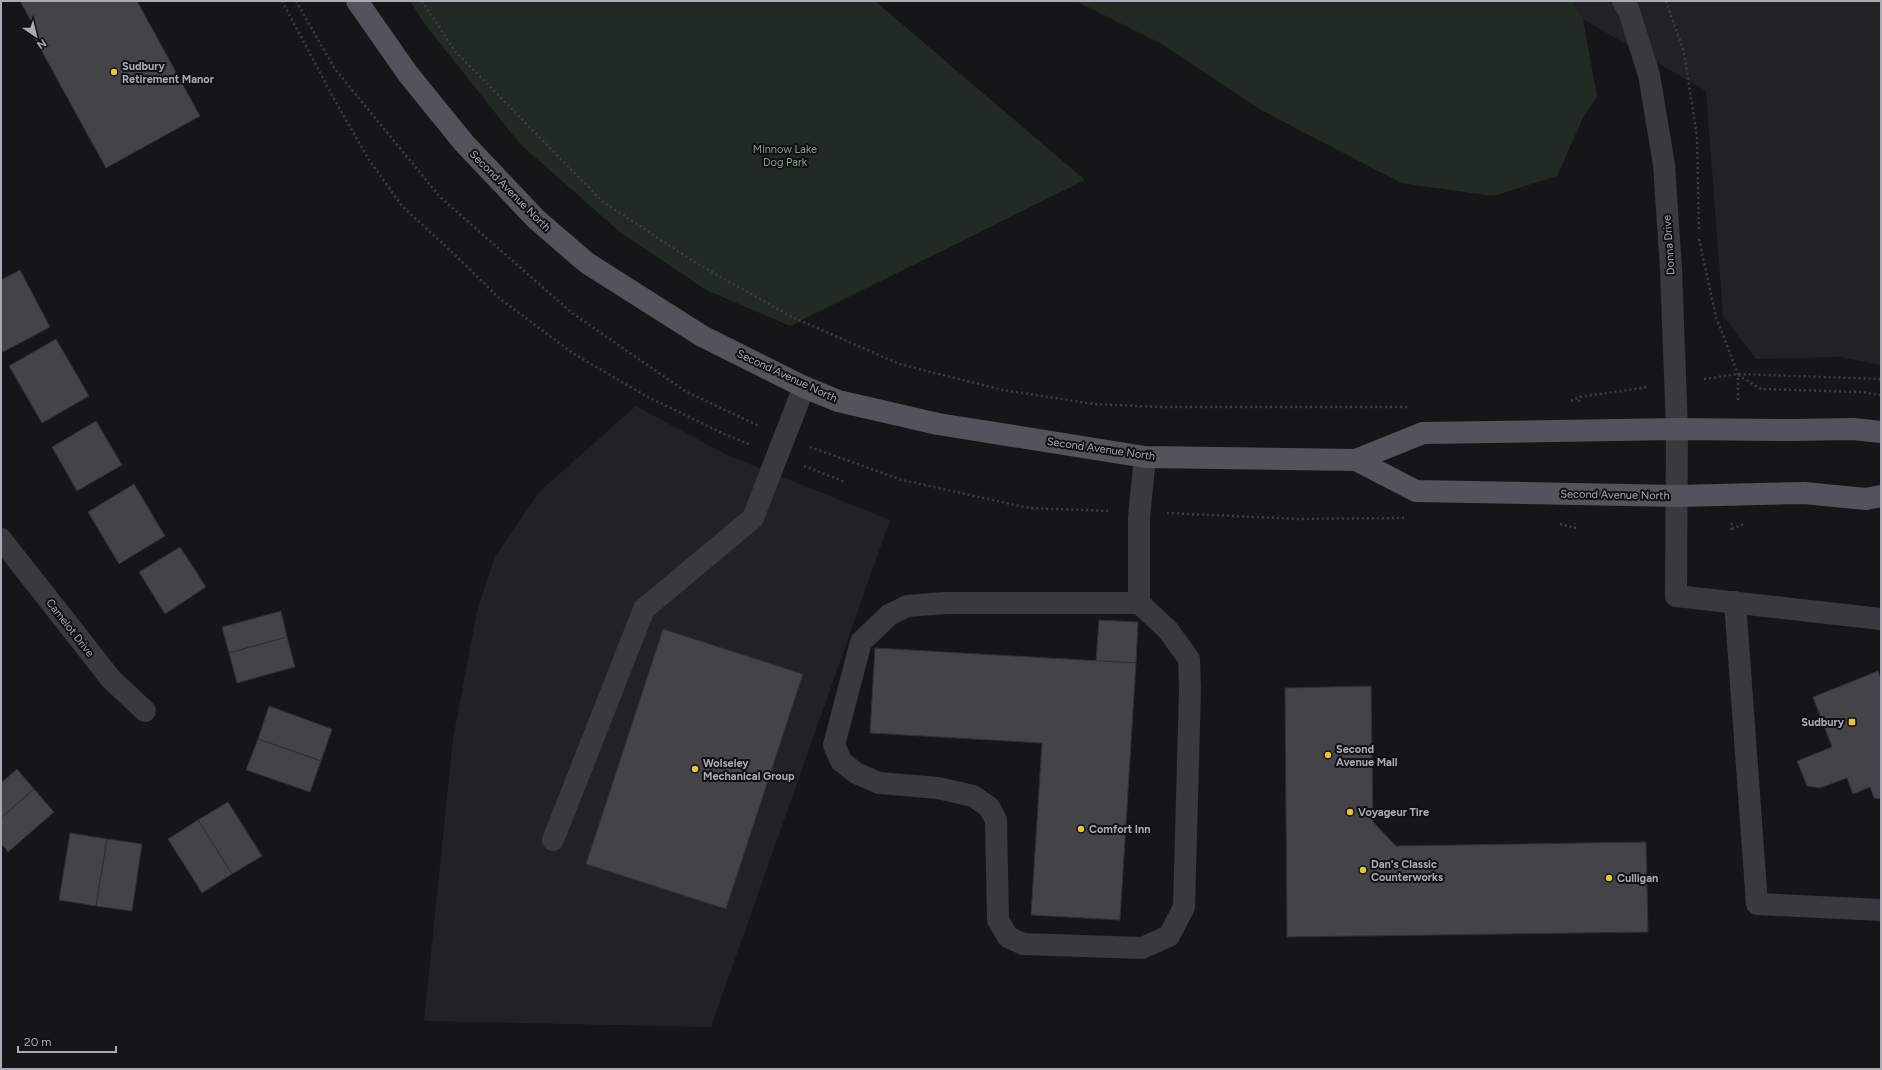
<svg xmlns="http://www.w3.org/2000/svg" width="1882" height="1070" viewBox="0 0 1882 1070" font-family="Figtree,sans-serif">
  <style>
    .built { fill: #222225 }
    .green { fill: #222a24 }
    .building { fill: #434348; stroke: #303033 }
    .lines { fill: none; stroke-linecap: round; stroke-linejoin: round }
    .path { stroke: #3d3e43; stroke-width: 2.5; stroke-dasharray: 2 3; stroke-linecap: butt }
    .minor { stroke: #39393e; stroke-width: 22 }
    .major { stroke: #53545b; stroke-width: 22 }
    .poi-dot { fill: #e5c340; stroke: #111113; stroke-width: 1.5 }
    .labels { text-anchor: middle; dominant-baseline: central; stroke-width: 4; stroke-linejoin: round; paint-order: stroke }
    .poi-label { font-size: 11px; font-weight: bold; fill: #a9abb7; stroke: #111113; text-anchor: start }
    .park-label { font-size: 11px; fill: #81a087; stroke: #111113 }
    .street-label { font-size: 11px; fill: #a9abb7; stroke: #111113 }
  </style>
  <rect width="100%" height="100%" fill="#161618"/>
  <!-- built -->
  <g class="built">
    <path d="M1572,1H1881V365L1840,357L1756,359L1723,316L1706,91L1583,19Z"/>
    <path d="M636,406L727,455L890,520L711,1027L424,1021L453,739L477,611L495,557L539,492Z"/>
  </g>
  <!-- green -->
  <g class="green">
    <path d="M410,1H875L1085,180L790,326L706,290L621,233L520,144L424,23Z"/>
    <path d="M1076,1H1572L1583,19L1597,96L1583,118L1557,176L1493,196L1401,183L1263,111L1160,43Z"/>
  </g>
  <!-- building -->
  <g class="building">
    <path d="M20,1H137L200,116L106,168L29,28L34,26Z"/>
    <path d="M20,270L50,327L3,352L1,348V280Z"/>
    <path d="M56,339L89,396L42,423L9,366Z"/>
    <path d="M96,421L122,465L77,491L52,447Z"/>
    <path d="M134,484L165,536L119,564L88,512Z"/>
    <path d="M180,547L206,587L165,614L139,572Z"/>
    <path d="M281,611L287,637L229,653L222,627Z"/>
    <path d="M1099,620L1138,622L1136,663L1096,661Z"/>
    <path d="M663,629L803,674L726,909L586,864Z"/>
    <path d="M287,637L295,667L237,683L229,653Z"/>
    <path d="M875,648L1136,663L1120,920L1031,915L1042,743L870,733Z"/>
    <path d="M1878,671L1881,679V799L1874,798L1870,787L1853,794L1847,778L1820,788L1807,786L1797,761L1832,747L1813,697Z"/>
    <path d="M1371,686L1373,822L1396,846L1646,842L1648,932L1287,937L1285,688Z"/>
    <path d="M269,706L332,729L321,761L258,739Z"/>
    <path d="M258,739L321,761L310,792L246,770Z"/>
    <path d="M17,769L34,789L1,818V783Z"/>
    <path d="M34,789L54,812L8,852L1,843V818Z"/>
    <path d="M228,802L262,856L232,874L198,820Z"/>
    <path d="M198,820L232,874L202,893L168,839Z"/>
    <path d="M70,833L107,839L96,906L59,900Z"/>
    <path d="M107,839L142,844L132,911L96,906Z"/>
  </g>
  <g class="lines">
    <!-- path -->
    <g class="path">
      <path d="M282,1L333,97L369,160L402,206L454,254L499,298L574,354L646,396L724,434L751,445"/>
      <path d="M296,1L335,69L440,197L572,313L685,391L759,426"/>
      <path d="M422,1L454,50L602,201L696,263L792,317L899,364L1003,390L1094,404L1159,407H1409"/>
      <path d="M1666,1L1684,52L1697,137L1699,232"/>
      <path d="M1699,239L1716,317L1738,374V401"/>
      <path d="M1738,375L1761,389L1861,392L1881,395"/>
      <path d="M1704,379L1738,374L1881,379"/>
      <path d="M1571,401L1580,397"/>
      <path d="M1579,402L1580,397L1648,387"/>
      <path d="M810,447L902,480L1029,508L1110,511"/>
      <path d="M804,466L845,482"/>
      <path d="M1167,513L1299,519L1404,518"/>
      <path d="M1560,524L1575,528V523"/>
      <path d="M1732,529L1744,524"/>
      <path d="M1731,530L1732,523"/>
    </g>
    <!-- minor -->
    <g class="minor">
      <path d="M1623,1L1629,11L1649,75L1664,165L1671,269L1677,429L1676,596L1881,619"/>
      <path d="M1,539L111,679L145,711"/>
      <path d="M1735,602L1757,904L1881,910"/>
      <path d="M1139,603H945L907,606L889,615L861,642L834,745L841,761L856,773L879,783L938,788L973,796L989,807L996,820L998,920L1008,937L1023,944L1142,948L1169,936L1184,907L1190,689L1189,659L1168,630L1139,603V517L1145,457"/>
      <path d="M553,840L644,609L753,518L804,387"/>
    </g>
    <!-- major -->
    <g class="major">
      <path d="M357,1L408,74L464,143L536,219L587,263L702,336L804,387L838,401L938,424L1145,457L1356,460L1423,433L1677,429L1792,430L1853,429L1881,432"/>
      <path d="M1356,460L1416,491L1678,496L1804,493L1866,499L1881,496"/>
    </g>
  </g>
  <!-- markers -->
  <g class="poi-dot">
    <circle cx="114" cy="72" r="4"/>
    <rect x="1848" y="718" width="8" height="8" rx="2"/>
    <circle cx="1328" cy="755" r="4"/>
    <circle cx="695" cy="769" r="4"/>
    <circle cx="1350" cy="812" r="4"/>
    <circle cx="1081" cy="829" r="4"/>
    <circle cx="1363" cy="870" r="4"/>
    <circle cx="1609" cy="878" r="4"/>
  </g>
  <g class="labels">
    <!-- poi labels -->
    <g class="poi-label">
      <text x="122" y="66">Sudbury<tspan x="122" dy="13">Retirement Manor</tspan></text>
      <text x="1844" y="722" text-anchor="end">Sudbury</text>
      <text x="1336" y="749">Second<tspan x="1336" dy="13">Avenue Mall</tspan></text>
      <text x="703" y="763">Wolseley<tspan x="703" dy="13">Mechanical Group</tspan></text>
      <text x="1358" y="812">Voyageur Tire</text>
      <text x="1089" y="829">Comfort Inn</text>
      <text x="1371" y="864">Dan's Classic<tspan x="1371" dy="13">Counterworks</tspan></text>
      <text x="1617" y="878">Culligan</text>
    </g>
    <!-- park labels -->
    <g class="park-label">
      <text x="785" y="149">Minnow Lake<tspan x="785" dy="13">Dog Park</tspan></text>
    </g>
    <!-- street labels -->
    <g class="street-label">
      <text transform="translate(510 191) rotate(45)">Second Avenue North</text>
      <text transform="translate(1669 245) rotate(-94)">Donna Drive</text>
      <text transform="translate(787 376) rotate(25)">Second Avenue North</text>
      <text transform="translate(1101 449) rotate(8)">Second Avenue North</text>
      <text transform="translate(1615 495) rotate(1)">Second Avenue North</text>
      <text transform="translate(70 628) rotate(52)">Camelot Drive</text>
    </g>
  </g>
  <!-- border -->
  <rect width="1882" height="1070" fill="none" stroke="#a9abb7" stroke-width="4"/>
  <!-- north arrow -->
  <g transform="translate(36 36) rotate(145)" stroke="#111113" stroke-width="3" paint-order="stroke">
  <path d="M0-3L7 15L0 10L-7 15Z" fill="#a9abb7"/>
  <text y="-6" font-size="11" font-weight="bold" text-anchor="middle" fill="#a9abb7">N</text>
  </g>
  <!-- scale -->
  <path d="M18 1046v6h98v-6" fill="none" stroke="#a9abb7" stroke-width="2"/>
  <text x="24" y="1046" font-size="12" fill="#a9abb7" stroke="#111113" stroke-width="3" paint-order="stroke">20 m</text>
</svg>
